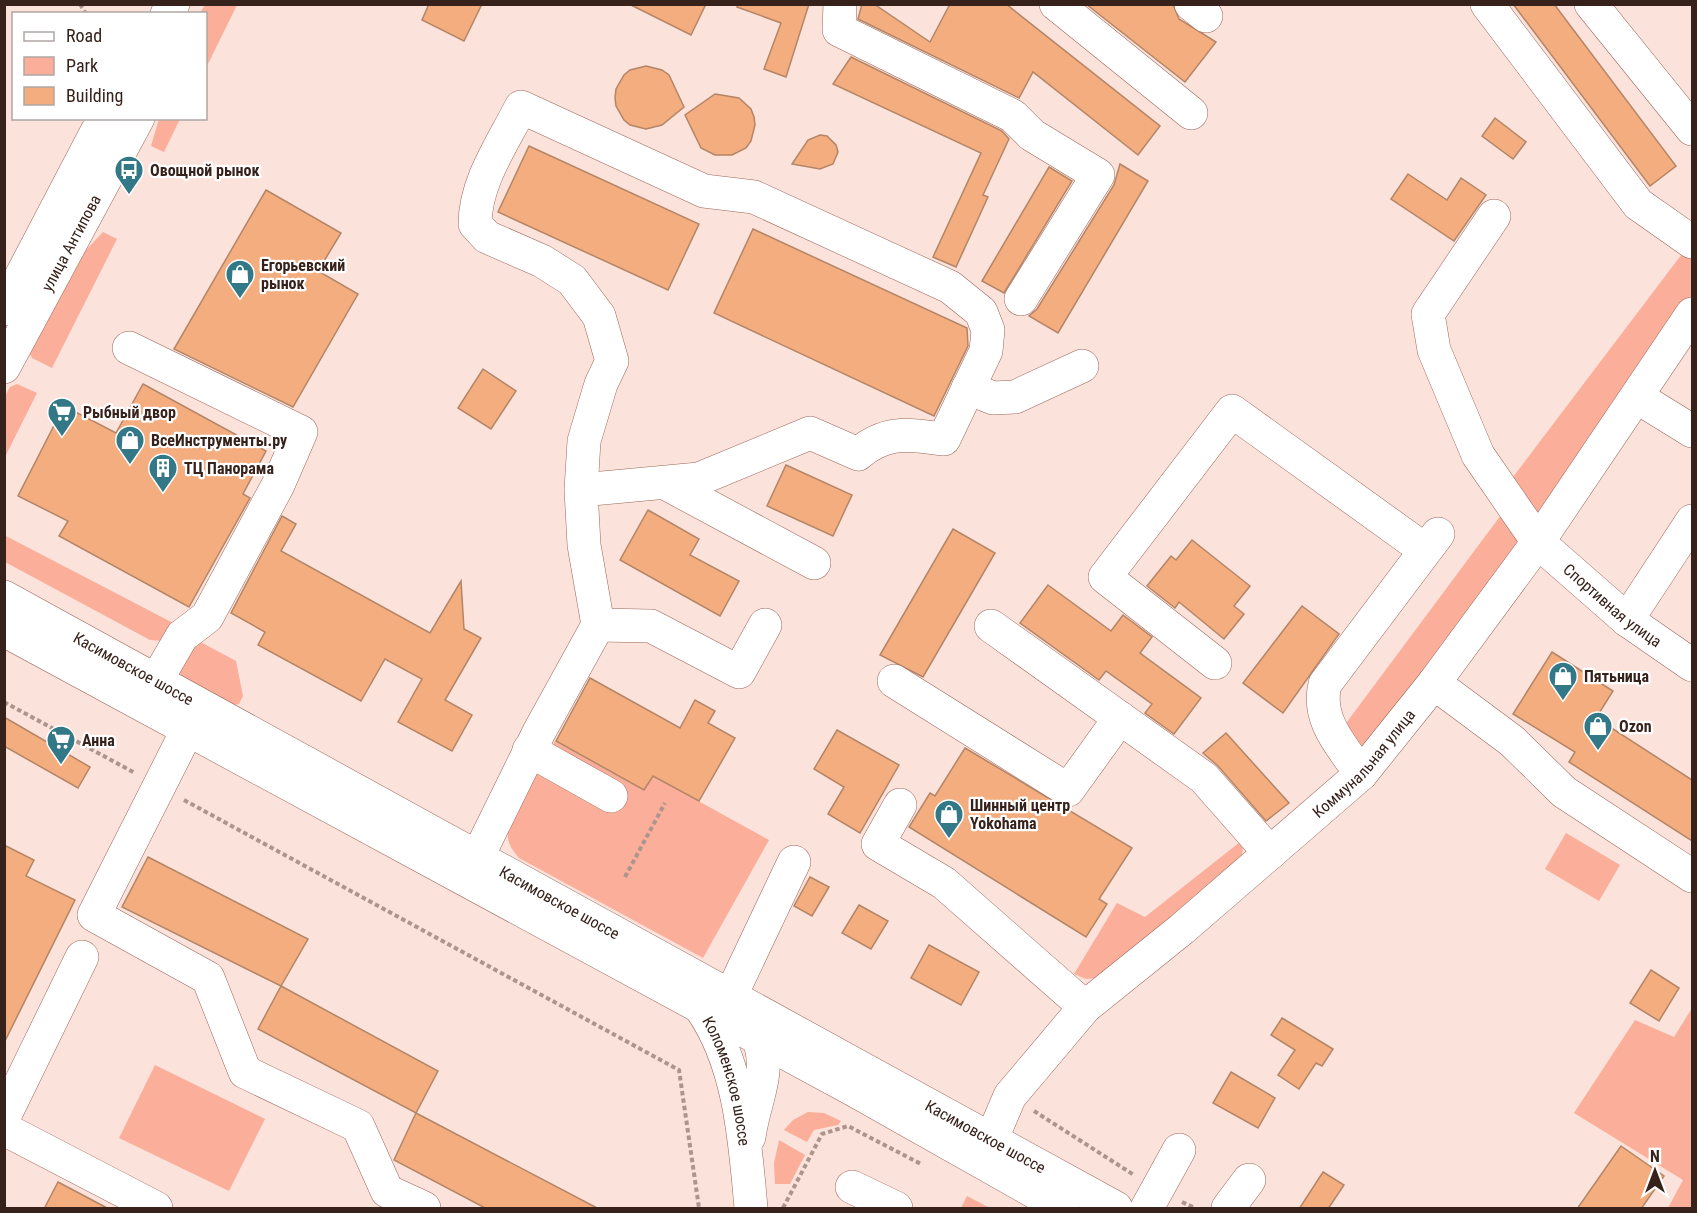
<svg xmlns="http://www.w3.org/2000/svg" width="1697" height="1213" viewBox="0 0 1697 1213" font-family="'Roboto Condensed',sans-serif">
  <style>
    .green { fill: #fbae9a }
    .building { fill: #f3ad7f; stroke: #b48566; stroke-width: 1.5 }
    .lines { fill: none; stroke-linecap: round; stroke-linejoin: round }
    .minor-casing { stroke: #9d675a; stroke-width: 34 }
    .major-casing { stroke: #9d675a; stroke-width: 34 }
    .path { stroke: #ad958e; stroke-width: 4; stroke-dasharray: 4.5 3; stroke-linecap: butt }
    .minor { stroke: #fff; stroke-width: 33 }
    .major { stroke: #fff; stroke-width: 33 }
    .labels { text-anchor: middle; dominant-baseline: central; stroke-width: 4.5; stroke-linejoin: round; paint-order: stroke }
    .poi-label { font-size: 16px; font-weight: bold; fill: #37211b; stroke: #fff; text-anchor: start }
    .street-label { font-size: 16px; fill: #37211b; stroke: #fff }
  </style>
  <rect width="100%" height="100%" fill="#fbe2db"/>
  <!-- green -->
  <g class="green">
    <path d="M205,5H237L206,68V14L200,13Z"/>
    <path d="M159,119H180L164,152L151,146Z"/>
    <path d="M103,232L117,239L52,368L32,358L29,352L70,267Z"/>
    <path d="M1688,246L1692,250V296L1547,510L1537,515L1510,481Z"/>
    <path d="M17,384L37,393L5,457V396L10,387Z"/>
    <path d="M1504,511L1520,546L1369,743L1361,747L1341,730Z"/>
    <path d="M4,535L177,625L163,641L150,640L5,562Z"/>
    <path d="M191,637L236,661L243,696L239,704L234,705L182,677L179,671Z"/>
    <path d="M555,741L644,790L653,776L769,840L703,958L519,858C508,845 505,838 510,820Z"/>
    <path d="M1566,833L1620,865L1599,901L1545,869Z"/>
    <path d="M1240,842L1243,848L1241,860L1097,978L1086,979L1074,974L1117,903L1145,917Z"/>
    <path d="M1692,1008V1208H1668L1683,1180L1574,1113L1635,1020L1674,1037Z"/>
    <path d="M155,1065L265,1119L229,1191L119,1138Z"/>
    <path d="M808,1112L824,1113L841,1121L838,1125L814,1130L807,1142L784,1130L793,1120Z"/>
    <path d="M779,1140L805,1155L790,1184H775L774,1163Z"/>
    <path d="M967,1196L990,1208H961Z"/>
  </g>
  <!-- building -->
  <g class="building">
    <path d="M429,4H482L464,41L422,20Z"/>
    <path d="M629,4H706L691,35Z"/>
    <path d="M738,4H809L786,77L764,69L781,23L737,7Z"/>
    <path d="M862,4H874L930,42L950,4H1006L1160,126L1138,155L1033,72L1019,98L858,19Z"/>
    <path d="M1086,4H1173L1179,19L1216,42L1185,82Z"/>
    <path d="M1513,4H1554L1676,166L1650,186Z"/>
    <path d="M851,57L1002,131L1009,139L983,195L988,197L956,267L933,257L981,153L833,84Z"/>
    <path d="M646,66L662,70L669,75L684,107L662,125L646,129L630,125L624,120L616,106L615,98L616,89L624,75L630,70Z"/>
    <path d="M715,94L739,98L751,109L754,117L755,125L751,141L746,148L732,155H715L701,148L685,115Z"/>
    <path d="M1495,118L1526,142L1513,159L1482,136Z"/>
    <path d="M820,135L827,136L836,145L838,152L833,164L820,169L792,164L808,140Z"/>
    <path d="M529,146L699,224L668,290L498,212Z"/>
    <path d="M1120,164L1148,181L1058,333L1029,316L1037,309L1114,185Z"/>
    <path d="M1049,167L1072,181L1004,293L982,281Z"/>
    <path d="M1408,174L1447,200L1461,178L1486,195L1454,241L1391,199Z"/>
    <path d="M266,190L341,233L318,271L358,294L293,407L174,349Z"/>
    <path d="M753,229L967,328L968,346L934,416L714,313Z"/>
    <path d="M483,369L516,391L491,429L458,408Z"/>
    <path d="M143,384L266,451L243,494L250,498L189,607L59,536L68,521L18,496L64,406L116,433Z"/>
    <path d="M786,465L852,495L833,536L767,506Z"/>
    <path d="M648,510L699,539L690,555L739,581L720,616L620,560Z"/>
    <path d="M282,516L296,524L281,551L430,633L461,581L464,629L481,638L445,700L472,715L452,751L398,722L422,679L385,659L361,701L258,645L265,632L231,613Z"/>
    <path d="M953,529L995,553L923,677L880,655Z"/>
    <path d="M1192,540L1250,586L1234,606L1244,614L1224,639L1179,602L1175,608L1147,586L1171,556L1176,560Z"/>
    <path d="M1048,585L1111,631L1123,615L1152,637L1140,653L1201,698L1174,734L1145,713L1152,704L1106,671L1099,680L1020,623Z"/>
    <path d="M1302,606L1339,634L1283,713L1243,683Z"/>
    <path d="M1552,652L1613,691L1596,718L1692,780V841L1569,762L1575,752L1513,714Z"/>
    <path d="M590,678L680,728L695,700L715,711L708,723L735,738L699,801L653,776L644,790L556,741Z"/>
    <path d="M4,717L90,767L78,788L4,746Z"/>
    <path d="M837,730L899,765L860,833L828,814L844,787L814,769Z"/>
    <path d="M1226,733L1289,803L1266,821L1218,766L1203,753Z"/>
    <path d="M965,748L1132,848L1099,899L1107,904L1086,937L909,827L930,793L935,796Z"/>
    <path d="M4,845L34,860L26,876L75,900L4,1043Z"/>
    <path d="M148,857L308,939L281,986L122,907Z"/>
    <path d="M810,877L829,887L812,916L794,906Z"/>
    <path d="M859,905L888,921L871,949L842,933Z"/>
    <path d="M929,945L979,972L961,1005L911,978Z"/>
    <path d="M1651,970L1679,988L1659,1021L1630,1003Z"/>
    <path d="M281,986L438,1071L416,1113L258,1029Z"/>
    <path d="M1282,1018L1333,1049L1322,1066L1316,1063L1299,1089L1278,1075L1295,1050L1271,1035Z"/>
    <path d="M1231,1072L1275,1098L1258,1128L1213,1103Z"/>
    <path d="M416,1113L599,1209H487L394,1160Z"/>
    <path d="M1621,1146L1664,1176L1641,1209H1577Z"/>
    <path d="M1323,1172L1344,1185L1328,1209H1299Z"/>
    <path d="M58,1182L109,1209H44Z"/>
  </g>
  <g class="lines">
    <!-- minor casing -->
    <g class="minor-casing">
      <g id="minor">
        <path d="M840,4L839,30L1013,116L1032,135L1098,175L1021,299"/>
        <path d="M1056,4L1191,113"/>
        <path d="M1191,4L1206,16"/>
        <path d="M1487,4L1638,204L1692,242"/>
        <path d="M1591,4L1692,129"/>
        <path id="s1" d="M1494,216L1428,314L1434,350L1478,455L1538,542L1627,620L1692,665"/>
        <path d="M129,348L301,432L278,485L207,617L182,636L157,679"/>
        <path d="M968,388L993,398L1015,397L1082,366"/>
        <path d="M1637,397L1692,431"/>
        <path d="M667,484L814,563"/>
        <path d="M1627,620L1692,521"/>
        <path d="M598,625L651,626L739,672L765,625"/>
        <path d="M991,626L1204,778L1270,853"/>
        <path d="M1215,663L1105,577L1232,411L1425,550"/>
        <path d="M894,681L1068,790L1120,718"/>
        <path d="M1434,683L1512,741L1564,792L1692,876"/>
        <path d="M188,729L94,915L208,978L245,1072L358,1126L387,1191L424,1208"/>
        <path d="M529,750L611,796"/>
        <path d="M1361,774C1342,746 1316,720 1325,684L1438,534"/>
        <path d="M900,805L878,844L944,883L1085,1007"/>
        <path d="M478,856L539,732L598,625L584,545L581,490L584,441L601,384L612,361L599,316L572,280L542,261L487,237L475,224C475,182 503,143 521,107L704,191L754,197L950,287L981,312L988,330L986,351L944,439C910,435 887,429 858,454L810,433L699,479L581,490"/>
        <path d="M731,995L794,862"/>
        <path d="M4,1117L82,957"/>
        <path d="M4,1129L156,1208"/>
        <path id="s2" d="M982,1161L1010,1096L1085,1007L1182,929L1361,774L1434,683L1538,542L1692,314"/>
        <path d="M852,1187L896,1208"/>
        <path d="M1147,1208L1179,1150"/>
        <path d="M1228,1208L1249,1180"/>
      </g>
    </g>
    <!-- major casing -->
    <g class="major-casing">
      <g id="major">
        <path d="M167,14L173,4"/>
        <path d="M4,309L104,118"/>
        <path id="s3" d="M4,367L138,118"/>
        <path id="s4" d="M4,597L1116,1208"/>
        <path d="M4,630L854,1090L1063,1208"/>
        <path id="s5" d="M700,1007C740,1063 745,1141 751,1208"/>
        <path d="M749,1137C755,1093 775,1071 754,1027"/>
      </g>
    </g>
    <!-- path -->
    <g class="path">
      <path d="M80,4L86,14"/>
      <path d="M4,702L135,773"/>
      <path d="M184,800L679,1070L699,1208"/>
      <path d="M625,877L665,803"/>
      <path d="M1034,1111L1134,1175"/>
      <path d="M1182,1202L1195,1208"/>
      <path d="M783,1208L822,1134L848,1126L921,1164"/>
    </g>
    <!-- minor -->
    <use href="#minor" class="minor"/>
    <!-- major -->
    <use href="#major" class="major"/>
  </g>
  <!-- icons -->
  <defs>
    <g id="bus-pin" transform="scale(1.5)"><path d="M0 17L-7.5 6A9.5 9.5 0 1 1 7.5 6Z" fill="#337887" stroke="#fff"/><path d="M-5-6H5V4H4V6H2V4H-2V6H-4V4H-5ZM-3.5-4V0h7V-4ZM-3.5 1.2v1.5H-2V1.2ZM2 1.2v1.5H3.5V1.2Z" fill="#fff"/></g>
    <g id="shop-pin" transform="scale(1.5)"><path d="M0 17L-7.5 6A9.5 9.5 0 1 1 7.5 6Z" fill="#337887" stroke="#fff"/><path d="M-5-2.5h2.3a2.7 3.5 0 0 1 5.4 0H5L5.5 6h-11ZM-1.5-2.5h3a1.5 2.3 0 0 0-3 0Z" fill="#fff"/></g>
    <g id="supermarket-pin" transform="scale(1.5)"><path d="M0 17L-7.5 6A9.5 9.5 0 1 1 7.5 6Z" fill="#337887" stroke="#fff"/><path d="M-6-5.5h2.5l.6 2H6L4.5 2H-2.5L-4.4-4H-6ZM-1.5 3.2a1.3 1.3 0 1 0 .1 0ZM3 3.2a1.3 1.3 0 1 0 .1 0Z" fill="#fff"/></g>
    <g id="building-pin" transform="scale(1.5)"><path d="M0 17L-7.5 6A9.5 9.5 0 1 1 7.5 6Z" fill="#337887" stroke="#fff"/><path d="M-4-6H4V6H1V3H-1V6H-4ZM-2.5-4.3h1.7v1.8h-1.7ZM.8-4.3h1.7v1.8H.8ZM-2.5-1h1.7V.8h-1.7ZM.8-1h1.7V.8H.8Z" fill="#fff"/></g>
  </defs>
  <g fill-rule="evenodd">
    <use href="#bus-pin" x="129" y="170"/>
    <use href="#shop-pin" x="240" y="274"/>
    <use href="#supermarket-pin" x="62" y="412"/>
    <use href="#shop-pin" x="130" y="440"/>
    <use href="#building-pin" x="163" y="468"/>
    <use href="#shop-pin" x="1563" y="676"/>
    <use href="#shop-pin" x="1598" y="726"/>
    <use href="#supermarket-pin" x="61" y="740"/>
    <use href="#shop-pin" x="949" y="814"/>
  </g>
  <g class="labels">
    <!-- poi labels -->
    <g class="poi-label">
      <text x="150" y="170">Овощной рынок</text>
      <text x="261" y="265">Егорьевский<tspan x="261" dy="18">рынок</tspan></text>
      <text x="83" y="412">Рыбный двор</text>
      <text x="151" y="440">ВсеИнструменты.ру</text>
      <text x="184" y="468">ТЦ Панорама</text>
      <text x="1584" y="676">Пятьница</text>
      <text x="1619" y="726">Ozon</text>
      <text x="82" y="740">Анна</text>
      <text x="970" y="805">Шинный центр<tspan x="970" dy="18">Yokohama</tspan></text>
    </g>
    <!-- street labels -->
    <g class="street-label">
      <text stroke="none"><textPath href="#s3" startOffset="141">улица Антипова</textPath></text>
      <text stroke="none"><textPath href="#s1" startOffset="472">Спортивная улица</textPath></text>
      <text stroke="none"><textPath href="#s4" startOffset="148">Касимовское шоссе</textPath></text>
      <text stroke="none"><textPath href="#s2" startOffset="558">Коммунальная улица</textPath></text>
      <text stroke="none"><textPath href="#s4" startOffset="634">Касимовское шоссе</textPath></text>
      <text stroke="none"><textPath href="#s5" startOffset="80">Коломенское шоссе</textPath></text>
      <text stroke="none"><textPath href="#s4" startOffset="1120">Касимовское шоссе</textPath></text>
    </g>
  </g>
  <!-- border -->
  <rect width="1697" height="1213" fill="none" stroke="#37211b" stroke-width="12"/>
  <!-- legend -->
  <rect x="12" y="12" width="195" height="108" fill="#ffffff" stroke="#afa6a4" stroke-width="1.5"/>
  <rect x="24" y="32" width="30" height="9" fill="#ffffff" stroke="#afa6a4" stroke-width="1.5"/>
  <text x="66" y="42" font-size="18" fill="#37211b">Road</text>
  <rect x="24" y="57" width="30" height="18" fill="#fbae9a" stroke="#afa6a4" stroke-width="1.5"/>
  <text x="66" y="72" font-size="18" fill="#37211b">Park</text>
  <rect x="24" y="87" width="30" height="18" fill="#f3ad7f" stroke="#afa6a4" stroke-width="1.5"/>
  <text x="66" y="102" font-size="18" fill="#37211b">Building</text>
  <!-- north arrow -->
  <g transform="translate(1655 1171)" stroke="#ffffff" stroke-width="4.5" paint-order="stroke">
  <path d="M0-4.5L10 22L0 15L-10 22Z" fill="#37211b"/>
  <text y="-9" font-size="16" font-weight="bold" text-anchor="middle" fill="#37211b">N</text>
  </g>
</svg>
